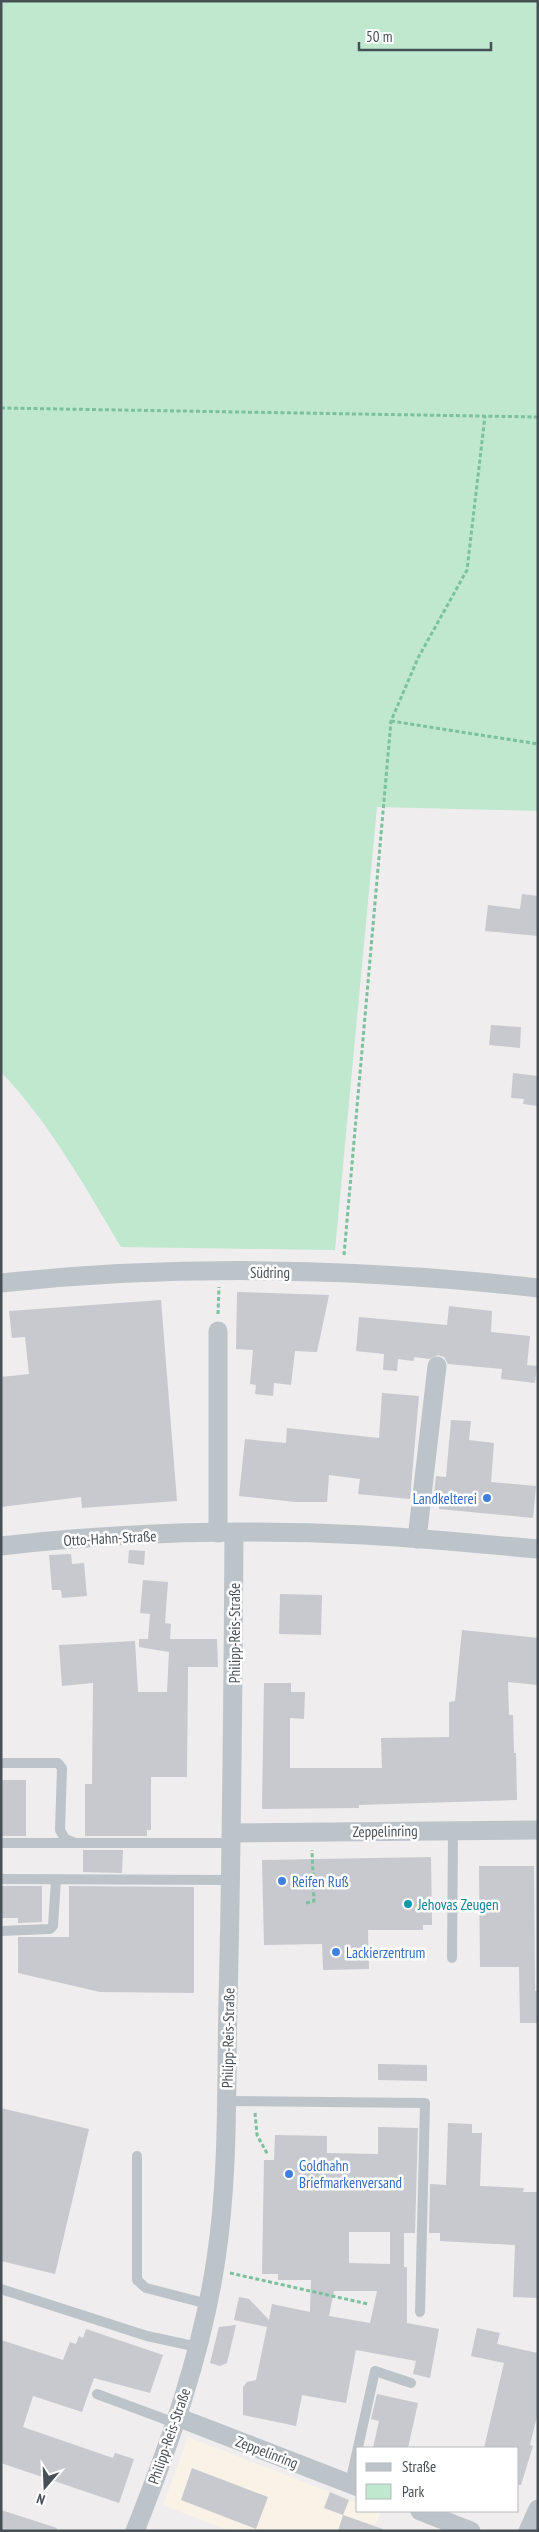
<svg xmlns="http://www.w3.org/2000/svg" width="539" height="2532" viewBox="0 0 539 2532" font-family="'PT Sans Narrow',sans-serif">
  <style>
    .commercial { fill: #f9f3e7 }
    .green { fill: #bfe8ce }
    .building { fill: #c7c9cf; fill-rule: evenodd }
    .lines { fill: none; stroke-linecap: round; stroke-linejoin: round }
    .path { stroke: #7cc19e; stroke-width: 3; stroke-dasharray: 4 2.5; stroke-linecap: butt }
    .service { stroke: #bcc4ca; stroke-width: 10 }
    .minor { stroke: #bcc4ca; stroke-width: 19 }
    .shop-dot { fill: #3f7fe0; stroke: #fff; stroke-width: 2 }
    .culture-dot { fill: #0f9aa8; stroke: #fff; stroke-width: 2 }
    .labels { text-anchor: middle; dominant-baseline: central; stroke-width: 5; stroke-linejoin: round; paint-order: stroke }
    .street-label { font-size: 15px; fill: #475057; stroke: #fff }
    .shop-label { font-size: 15px; fill: #366cbe; stroke: #fff; text-anchor: start }
    .culture-label { font-size: 15px; fill: #0d838f; stroke: #fff; text-anchor: start }
  </style>
  <rect width="100%" height="100%" fill="#efeded"/>
  <!-- commercial -->
  <path class="commercial" d="M188,2437L358,2503V2511L381,2512L373,2531H229L163,2505Z"/>
  <!-- green -->
  <path class="green" d="M1,1H538V811L377,807L335,1250L121,1247C85,1187 50,1123 1,1072Z"/>
  <!-- building -->
  <g class="building">
    <path d="M522,894L538,896V936L485,931L488,905L520,909Z"/>
    <path d="M491,1025L521,1027L520,1048L489,1045Z"/>
    <path d="M513,1073L538,1076V1106L523,1104L524,1099L511,1098Z"/>
    <path d="M237,1292L329,1295L317,1352L295,1351L291,1385L274,1383L273,1396L255,1394L256,1385L250,1384L253,1350L236,1349Z"/>
    <path d="M161,1300L177,1501L82,1508L81,1497L1,1507V1377L29,1374L25,1337L12,1338L9,1311Z"/>
    <path d="M449,1306L492,1311L491,1332L530,1336L527,1365L537,1366L535,1383L501,1379L502,1369L448,1364L444,1357L438,1355L429,1359L415,1357L413,1361L398,1359L397,1371L383,1370L384,1354L356,1351L359,1317L447,1325Z"/>
    <path d="M382,1393L419,1396L410,1499L358,1494L360,1479L329,1475L327,1502H295L239,1496L245,1439L286,1443L287,1428L379,1438Z"/>
    <path d="M451,1420L471,1421L469,1440L494,1443L491,1482L536,1486L533,1518L439,1509V1502L433,1501L436,1476L446,1477Z"/>
    <path d="M129,1550L145,1551L144,1565L128,1563Z"/>
    <path d="M71,1554L72,1564L84,1563L87,1596L62,1598L61,1590H52L49,1555Z"/>
    <path d="M143,1580L168,1582L165,1623L171,1624L170,1639H217L218,1667H188L187,1777H151V1830H147V1836H85V1784H92L93,1683L62,1686L59,1645L135,1641L138,1692H167L169,1652L139,1647V1639H148L150,1614L140,1613Z"/>
    <path d="M280,1594L322,1595L321,1635L279,1634Z"/>
    <path d="M462,1630L538,1638V1685L508,1682L509,1715H513L514,1753H516L517,1800L359,1805V1808L262,1809L264,1683H291V1692H305L304,1719L290,1718V1768H382L381,1738L449,1737V1702L455,1701Z"/>
    <rect x="1" y="1780" width="25" height="56"/>
    <path d="M83,1850H123L122,1873L83,1872Z"/>
    <path d="M431,1857L432,1925H423V1930H368L369,1969L323,1970L322,1944L264,1945L262,1860Z"/>
    <path d="M479,1866H534L535,1991H538V2023H520L519,1967H480Z"/>
    <path d="M1,1886H42V1922L18,1923V1918H1Z"/>
    <path d="M69,1886L194,1887V1993L100,1992L18,1973V1937H69Z"/>
    <path d="M378,2064L427,2065V2081L378,2080Z"/>
    <path d="M1,2108L89,2129L55,2274L1,2261Z"/>
    <path d="M448,2123L472,2124V2133H482L480,2186L524,2188L523,2192H538V2298L513,2297L515,2245L440,2241V2233H429L430,2184L446,2185Z"/>
    <path d="M378,2127L418,2128L415,2233H404V2267H407V2323L439,2329L430,2378L413,2374L416,2361L356,2350L346,2403L302,2395L296,2426L243,2415V2387L247,2382L256,2380L267,2327L234,2320L239,2297L249,2299L269,2320L272,2304L310,2312L311,2280H278V2274H262L264,2160H274L275,2135L327,2136V2153L378,2154ZM349,2232H390V2264L349,2263ZM334,2291H377L370,2323L329,2316Z"/>
    <path d="M236,2325L227,2363L220,2366L210,2363L219,2327Z"/>
    <path d="M477,2328L500,2333L497,2344L538,2353V2412L530,2445L533,2446L521,2485H518V2448H484L504,2363L471,2356Z"/>
    <path d="M86,2329L163,2355L150,2393L94,2378L82,2412L33,2396L23,2427L113,2458L115,2453L134,2459L119,2503L1,2463V2340L63,2360L70,2342L76,2344L79,2336L83,2338Z"/>
    <path d="M377,2394L418,2403L408,2448H373L379,2421L371,2419Z"/>
    <path d="M192,2468L268,2497L256,2529L181,2500Z"/>
    <path d="M330,2492L349,2500L343,2515L324,2508Z"/>
    <path d="M1,2510L57,2528L56,2531H1Z"/>
    <path d="M343,2515L383,2529V2531H338Z"/>
  </g>
  <g class="lines">
    <!-- path -->
    <g class="path">
      <path d="M1,408L538,417"/>
      <path d="M391,721L538,744"/>
      <path d="M344,1255L391,721L418,658L467,570L485,416"/>
      <path d="M218,1314L219,1287"/>
      <path d="M306,1903L314,1901L312,1850"/>
      <path d="M255,2113L257,2135L268,2155"/>
      <path d="M230,2273L368,2304"/>
    </g>
    <!-- service -->
    <g class="service">
      <path d="M1,1763H58L62,1768L60,1830L65,1839L75,1843"/>
      <path d="M1,1843H232"/>
      <path d="M1,1879L231,1880"/>
      <path d="M1,1931L50,1929L53,1926L56,1880"/>
      <path d="M452,1958L453,1831"/>
      <path d="M227,2101L425,2103L420,2312"/>
      <path d="M137,2156V2280L146,2288L208,2304"/>
      <path d="M1,2289L147,2336L198,2347"/>
      <path d="M97,2394L175,2423"/>
      <path d="M350,2483L375,2371L411,2383"/>
    </g>
    <!-- minor -->
    <g class="minor">
      <path d="M1,1283C179,1264 361,1268 538,1288"/>
      <path d="M218,1331V1533"/>
      <path d="M417,1539L437,1366"/>
      <path d="M1,1546C121,1532 244,1529 364,1535C422,1538 480,1544 538,1549"/>
      <path d="M232,1833L538,1830"/>
      <path d="M177,2417L358,2487"/>
      <path d="M420,2511L471,2531"/>
      <path d="M135,2531C170,2443 202,2353 216,2259C229,2173 226,2086 228,2000C232,1844 233,1688 234,1533"/>
      <path d="M528,2531L538,2509"/>
    </g>
  </g>
  <!-- markers -->
  <g class="shop-dot">
    <circle cx="487" cy="1498" r="5"/>
    <circle cx="282" cy="1881" r="5"/>
    <circle cx="336" cy="1952" r="5"/>
    <circle cx="289" cy="2174" r="5"/>
  </g>
  <circle class="culture-dot" cx="408" cy="1904" r="5"/>
  <g class="labels">
    <!-- street labels -->
    <g class="street-label">
      <text x="270" y="1272">Südring</text>
      <text transform="translate(110 1538) rotate(-3)">Otto-Hahn-Straße</text>
      <text transform="translate(234 1633) rotate(-90)">Philipp-Reis-Straße</text>
      <text transform="translate(385 1831) rotate(-1)">Zeppelinring</text>
      <text transform="translate(228 2038) rotate(-89)">Philipp-Reis-Straße</text>
      <text transform="translate(169 2436) rotate(-71)">Philipp-Reis-Straße</text>
      <text transform="translate(267 2452) rotate(21)">Zeppelinring</text>
    </g>
    <!-- shop labels -->
    <g class="shop-label">
      <text x="477" y="1498" text-anchor="end">Landkelterei</text>
      <text x="292" y="1881">Reifen Ruß</text>
      <text x="346" y="1952">Lackierzentrum</text>
      <text x="299" y="2165">Goldhahn<tspan x="299" dy="17">Briefmarkenversand</tspan></text>
    </g>
    <!-- culture labels -->
    <g class="culture-label">
      <text x="418" y="1904">Jehovas Zeugen</text>
    </g>
  </g>
  <!-- border -->
  <rect width="539" height="2532" fill="none" stroke="#475057" stroke-width="5"/>
  <!-- legend -->
  <rect x="356" y="2447" width="162" height="65" fill="#ffffff" stroke="#b5b9bc"/>
  <rect x="366" y="2463" width="25" height="8" fill="#bcc4ca" stroke="#b5b9bc"/>
  <text x="402" y="2472" font-size="15" fill="#475057">Straße</text>
  <rect x="366" y="2484" width="25" height="15" fill="#bfe8ce" stroke="#b5b9bc"/>
  <text x="402" y="2497" font-size="15" fill="#475057">Park</text>
  <!-- north arrow -->
  <g transform="translate(45 2487) rotate(199)" stroke="#ffffff" stroke-width="4" paint-order="stroke">
  <path d="M0-4L9 19L0 12L-9 19Z" fill="#475057"/>
  <text y="-8" font-size="14" font-weight="bold" text-anchor="middle" fill="#475057">N</text>
  </g>
  <!-- scale -->
  <path d="M359 42v8h132v-8" fill="none" stroke="#475057" stroke-width="2.5"/>
  <text x="366" y="42" font-size="15" fill="#475057" stroke="#ffffff" stroke-width="4" paint-order="stroke">50 m</text>
</svg>
